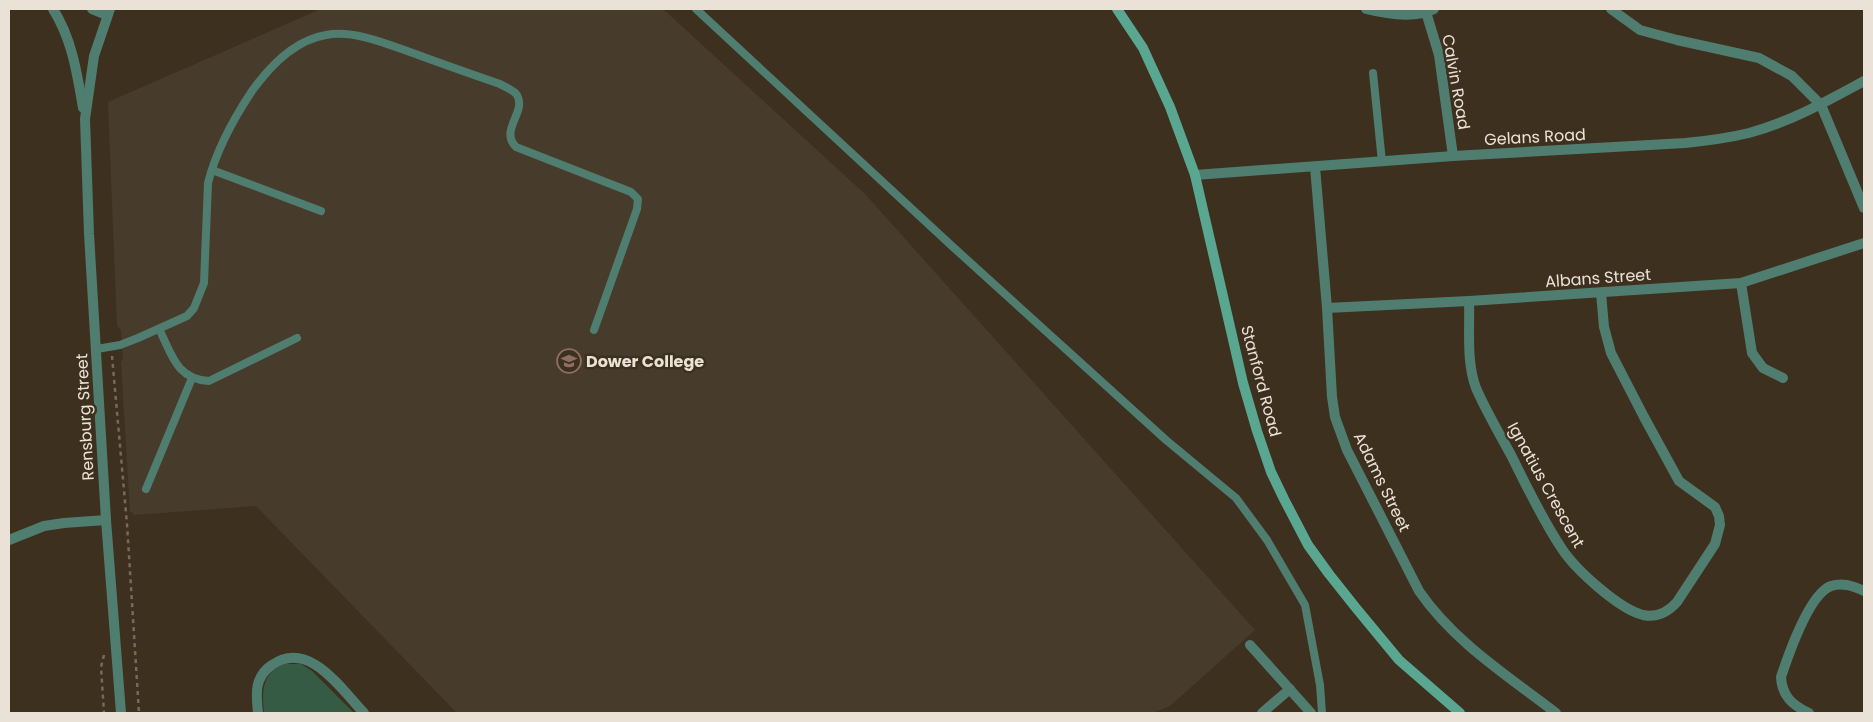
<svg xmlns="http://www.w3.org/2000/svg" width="1873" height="722" viewBox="0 0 1873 722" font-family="Poppins,sans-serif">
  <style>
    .education { fill: #473c2c }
    .green { fill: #365b45 }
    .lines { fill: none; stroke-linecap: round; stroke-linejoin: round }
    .path { stroke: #766a5b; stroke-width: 2.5; stroke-dasharray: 4 4; stroke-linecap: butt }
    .service { stroke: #4f7d6f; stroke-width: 8 }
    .minor { stroke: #4f7d6f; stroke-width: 10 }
    .tertiary { stroke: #4f7d6f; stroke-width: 10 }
    .secondary { stroke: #5aa791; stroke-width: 10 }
    .labels { text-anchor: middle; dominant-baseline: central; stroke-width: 5; stroke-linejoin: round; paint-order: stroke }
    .street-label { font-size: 16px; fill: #ebe2d7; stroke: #3e301f }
    .poi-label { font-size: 16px; font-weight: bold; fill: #ebe2d7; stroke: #3e301f; text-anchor: start }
  </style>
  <rect width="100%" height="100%" fill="#3e301f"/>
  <!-- education -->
  <path class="education" d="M321,9H663L865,194L1255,630L1170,706L1155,712L457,713L256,506L133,515V512H130L121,362L123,359L121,330L117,326L108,102Z"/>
  <!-- green -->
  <path class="green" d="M285,664H301L312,671L354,713H264C262,692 261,673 285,664Z"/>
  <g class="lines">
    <!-- path -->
    <g class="path">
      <path d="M112,356L127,524L139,713"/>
      <path d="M104,655L101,667L104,713"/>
    </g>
    <!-- service -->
    <g class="service">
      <path d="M696,9L953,247L1166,440L1236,498L1267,540L1305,605L1320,685L1322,713"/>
      <path d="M1373,73L1382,162"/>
      <path d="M212,170L321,211"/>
      <path d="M159,329C172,354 176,379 209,381L297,338"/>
      <path d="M97,349L120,345L138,338L187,316L194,308L204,283L208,183C216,151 234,118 252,91C270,66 295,40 326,35C356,29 394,47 421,56C448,66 474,75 500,84C505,87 514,90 517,95C527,112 499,130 516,147L631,192L638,199L637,209L594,330"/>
      <path d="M146,489L192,378"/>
    </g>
    <!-- minor -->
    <g class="minor">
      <path d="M1366,9C1386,14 1414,19 1434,9"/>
      <path d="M1611,9L1640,30L1677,40L1759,58L1792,76L1821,105L1864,208"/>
      <path d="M1426,12L1439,55L1453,156"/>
      <path d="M1315,167L1327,308L1332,397L1335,417L1347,450L1419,591C1454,642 1508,676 1556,713"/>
      <path d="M1195,175L1453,156L1685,143C1706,141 1728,138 1749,133C1790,122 1827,101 1864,81"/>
      <path d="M1741,283L1752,353L1763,368L1783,378"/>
      <path d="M1469,301C1470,329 1466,361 1476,388C1486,411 1499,433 1511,455C1527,487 1542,519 1562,549C1576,570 1619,609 1643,615C1657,618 1668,612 1677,602L1715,544L1720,525L1719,516L1715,507L1679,481L1644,417L1611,353L1604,327L1601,293"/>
      <path d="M1327,308L1469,301L1741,283L1864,243"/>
      <path d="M9,540L44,526L64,523L106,520"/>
      <path d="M1250,645L1311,713"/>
      <path d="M258,713C256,694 254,677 272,665C309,639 341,689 364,713"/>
      <path d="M1262,713L1290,689"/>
      <path d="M1809,713C1792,705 1782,696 1781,677C1788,656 1809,594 1831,586C1842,582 1853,586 1864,591"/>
    </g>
    <!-- tertiary -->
    <g class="tertiary">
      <path d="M53,9C72,39 77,73 83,108"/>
      <path d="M92,9L107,15"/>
      <path d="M110,9L94,56L85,119L89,234L106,520L121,713"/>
    </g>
    <!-- secondary -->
    <path class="secondary" d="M1117,9L1143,48L1170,107L1195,175L1243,383L1257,431L1271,472L1284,499L1308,545L1329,574L1356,608L1399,660L1460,713"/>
  </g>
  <!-- icons -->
  <defs>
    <g id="university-ring" transform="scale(1.25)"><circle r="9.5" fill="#3e301f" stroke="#8d6e63" stroke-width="1.5"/><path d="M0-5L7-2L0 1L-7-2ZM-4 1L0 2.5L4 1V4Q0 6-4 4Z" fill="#8d6e63"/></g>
  </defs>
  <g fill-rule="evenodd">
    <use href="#university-ring" x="569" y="361"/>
  </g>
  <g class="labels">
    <!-- street labels -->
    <g class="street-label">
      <text transform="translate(1456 82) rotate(80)">Calvin Road</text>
      <text transform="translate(1535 137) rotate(-3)">Gelans Road</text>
      <text transform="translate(1598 278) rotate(-4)">Albans Street</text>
      <text transform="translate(1261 381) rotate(75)">Stanford Road</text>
      <text transform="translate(85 417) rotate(-93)">Rensburg Street</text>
      <text transform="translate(1382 482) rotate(64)">Adams Street</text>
      <text transform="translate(1546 485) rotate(61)">Ignatius Crescent</text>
    </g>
    <!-- poi labels -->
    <g class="poi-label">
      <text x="586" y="361">Dower College</text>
    </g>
  </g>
  <!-- border -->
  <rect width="1873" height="722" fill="none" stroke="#ebe2d7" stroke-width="20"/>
</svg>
